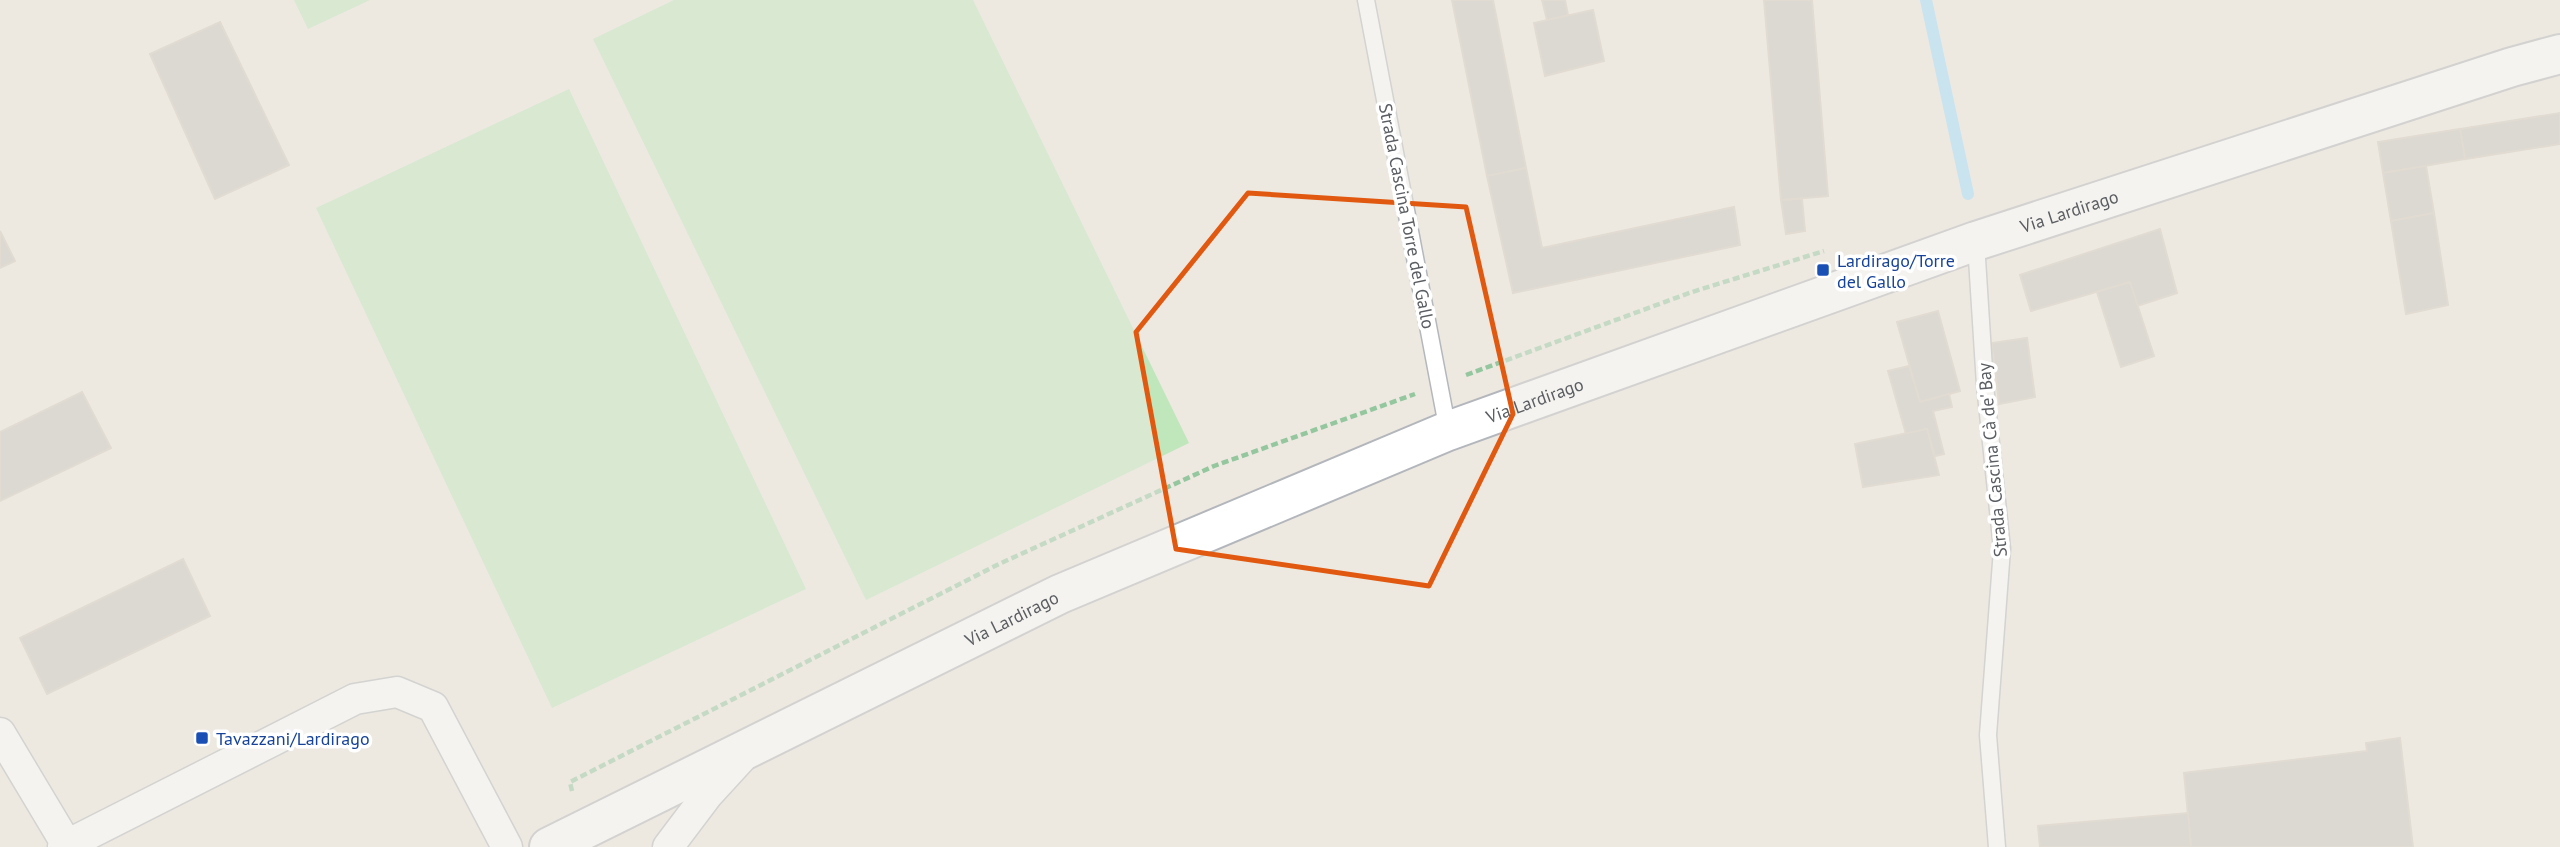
<svg xmlns="http://www.w3.org/2000/svg" width="2560" height="847" viewBox="0 0 2560 847" font-family="'PT Sans',sans-serif">
  <style>
    .green { fill: #c0e6bc }
    .lines { fill: none; stroke-linecap: round; stroke-linejoin: round }
    .stream { stroke: #9fddff; stroke-width: 12 }
    .building { fill: #c8c4be; stroke: #d2cabf; stroke-width: 2 }
    .lane-casing { stroke: #b4b8bc; stroke-width: 19 }
    .street-casing { stroke: #b4b8bc; stroke-width: 33 }
    .secondary-casing { stroke: #b3b7bc; stroke-width: 42 }
    .path { stroke: #95c79f; stroke-width: 4.5; stroke-dasharray: 7 3.5; stroke-linecap: butt }
    .lane { stroke: #fff; stroke-width: 16 }
    .street { stroke: #fff; stroke-width: 30 }
    .secondary { stroke: #fff; stroke-width: 38 }
    .marked { fill: none; stroke: #e15910; stroke-width: 5; stroke-linejoin: round }
    .transit-dot { fill: #1a4fb4; stroke: #fff; stroke-width: 2.5 }
    .labels { text-anchor: middle; dominant-baseline: central; stroke-width: 7; stroke-linejoin: round; paint-order: stroke }
    .street-label { font-size: 18px; fill: #5a5e62; stroke: #fff }
    .transit-label { font-size: 18px; fill: #164399; stroke: #fff; text-anchor: start }
  </style>
  <rect width="100%" height="100%" fill="#ede9e1"/>
  <!-- green -->
  <g class="green">
    <path d="M294,0H370L308,29Z"/>
    <path d="M674,0H973L1189,443L866,600L593,39Z"/>
    <path d="M569,89L806,589L552,708L316,208Z"/>
  </g>
  <g class="lines">
    <!-- stream -->
    <path class="stream" d="M1926,0L1968,194"/>
  </g>
  <!-- building -->
  <g class="building">
    <path d="M1452,0H1493L1526,168L1487,176Z"/>
    <path d="M1542,0H1565L1568,15L1547,20Z"/>
    <path d="M1764,0H1812L1828,196L1781,200Z"/>
    <path d="M1593,10L1604,61L1545,76L1534,23Z"/>
    <path d="M220,22L289,165L215,199L150,54Z"/>
    <path d="M2560,113V144L2465,159L2460,129Z"/>
    <path d="M2460,129L2465,159L2383,173L2378,142Z"/>
    <path d="M2426,166L2434,213L2391,221L2383,173Z"/>
    <path d="M1526,168L1542,248L1734,207L1740,245L1513,293L1487,176Z"/>
    <path d="M1802,199L1805,231L1786,234L1781,200Z"/>
    <path d="M2434,213L2448,305L2406,314L2391,221Z"/>
    <path d="M2160,229L2177,293L2137,306L2130,282L2031,311L2020,275Z"/>
    <path d="M0,231L15,261L0,268Z"/>
    <path d="M2130,282L2154,356L2121,367L2097,292Z"/>
    <path d="M1938,311L1960,391L1920,402L1897,322Z"/>
    <path d="M2027,338L2035,397L1999,404L1992,343Z"/>
    <path d="M1909,366L1920,402L1949,394L1952,407L1933,411L1944,454L1935,456L1927,429L1906,434L1888,371Z"/>
    <path d="M82,392L111,448L0,501V432Z"/>
    <path d="M1927,429L1939,475L1863,487L1855,444Z"/>
    <path d="M183,559L210,616L47,694L20,638Z"/>
    <path d="M2400,738L2413,847H2191L2184,773L2367,751L2366,743Z"/>
    <path d="M2188,813L2191,847H2040L2038,826Z"/>
  </g>
  <g class="lines">
    <!-- lane casing -->
    <g class="lane-casing">
      <g id="lane">
        <path d="M1366,0L1448,431"/>
        <path d="M1976,243L1985,385L2002,549L1988,735L1997,847"/>
      </g>
    </g>
    <!-- street casing -->
    <g class="street-casing">
      <g id="street">
        <path d="M0,733L67,845"/>
        <path d="M63,847L355,699L397,692L433,707L507,847"/>
        <path d="M668,847L708,794L741,758"/>
      </g>
    </g>
    <!-- secondary casing -->
    <g class="secondary-casing">
      <g id="secondary">
        <path id="s1" d="M549,847L1060,594L1448,431L1976,241L2512,67L2560,54"/>
      </g>
    </g>
    <!-- path -->
    <g class="path">
      <path d="M1466,375L1692,292L1824,251"/>
      <path d="M572,791L570,782L999,564L1214,466L1415,394"/>
    </g>
    <!-- lane -->
    <use href="#lane" class="lane"/>
    <!-- street -->
    <use href="#street" class="street"/>
    <!-- secondary -->
    <use href="#secondary" class="secondary"/>
  </g>
  <!-- marked area -->
  <path d="M0 0H2560V847H0ZM1248,193L1466,207L1513,414L1429,586L1176,549L1136,332Z" fill="#ede9e1" fill-opacity=".55" fill-rule="evenodd"/>
  <path class="marked" d="M1248,193L1466,207L1513,414L1429,586L1176,549L1136,332Z"/>
  <!-- markers -->
  <g class="transit-dot">
    <rect x="1816" y="263" width="14" height="14" rx="3.5"/>
    <rect x="195" y="731" width="14" height="14" rx="3.5"/>
  </g>
  <g class="labels">
    <!-- street labels -->
    <g class="street-label">
      <text stroke="none"><textPath href="#s1" startOffset="1650">Via Lardirago</textPath></text>
      <text transform="translate(1407 216) rotate(79)">Strada Cascina Torre del Gallo</text>
      <text stroke="none"><textPath href="#s1" startOffset="1083">Via Lardirago</textPath></text>
      <text transform="translate(1992 460) rotate(-95)">Strada Cascina Cà de' Bay</text>
      <text stroke="none"><textPath href="#s1" startOffset="516">Via Lardirago</textPath></text>
    </g>
    <!-- transit labels -->
    <g class="transit-label">
      <text x="1837" y="260">Lardirago/Torre<tspan x="1837" dy="21">del Gallo</tspan></text>
      <text x="216" y="738">Tavazzani/Lardirago</text>
    </g>
  </g>
</svg>
